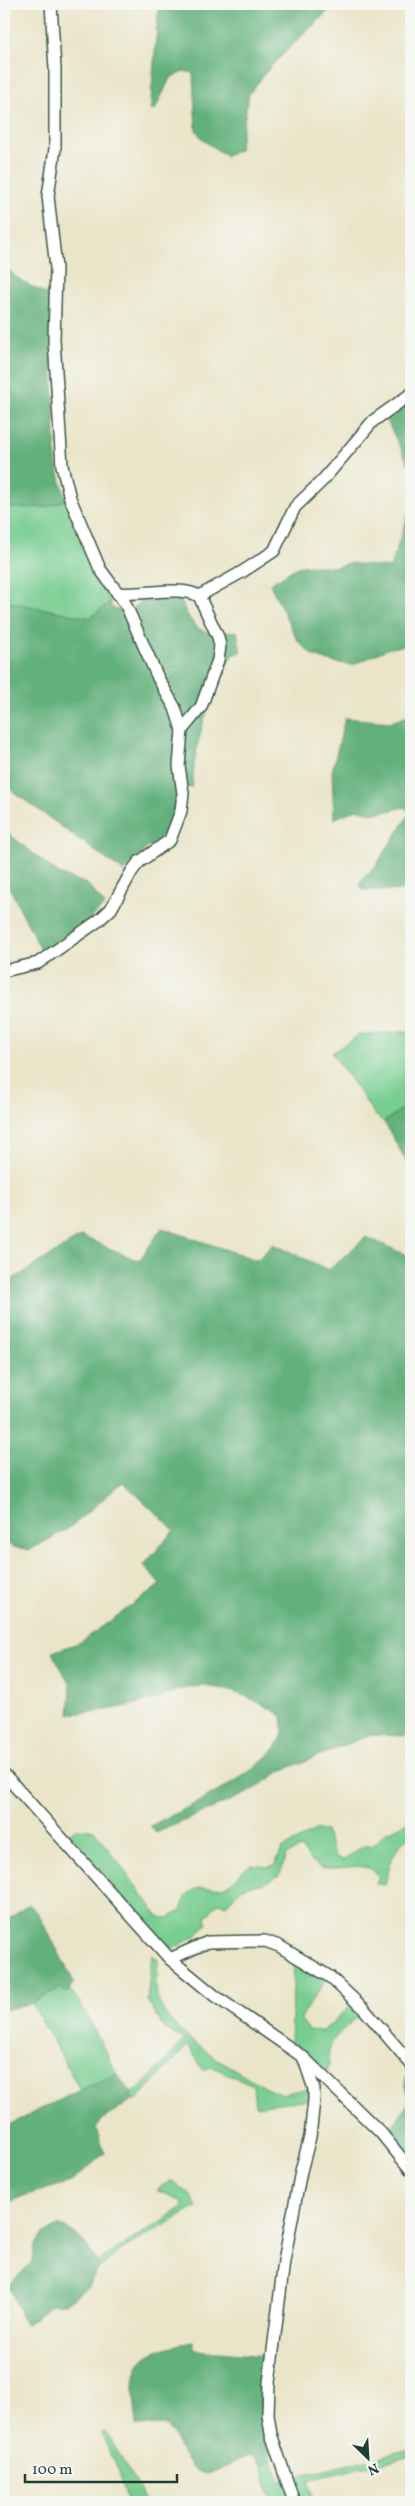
<svg xmlns="http://www.w3.org/2000/svg" width="415" height="2506" viewBox="0 0 415 2506" font-family="Vollkorn,serif">
  <style>
    .green { fill: #78cd91; stroke: #4c8562 }
    .forest { fill: #62b07b; stroke: #407658 }
    .lines { fill: none; stroke-linecap: round; stroke-linejoin: round }
    .street-casing { stroke: #3d564a; stroke-width: 14 }
    .street { stroke: #fff; stroke-width: 11 }
  </style>
  <rect width="100%" height="100%" fill="#f6f6f2"/>
  <filter id="ink" filterUnits="userSpaceOnUse"><feTurbulence type="fractalNoise" baseFrequency=".02" numOctaves="2"/><feDisplacementMap in="SourceGraphic" scale="10" xChannelSelector="R" yChannelSelector="G"/><feConvolveMatrix kernelMatrix="1 2 1 2 8 2 1 2 1" color-interpolation-filters="sRGB"/></filter>
  <filter id="wash" filterUnits="userSpaceOnUse"><feTurbulence type="fractalNoise" baseFrequency=".0096" numOctaves="4" result="noise"/><feDisplacementMap in="SourceGraphic" scale="20" xChannelSelector="R" yChannelSelector="G"/><feGaussianBlur stdDeviation="1.12" result="paint"/><feColorMatrix in="noise" values="0 0 0 0 0 0 0 0 0 0 0 0 0 0 0 0 0 1.4 0 .05"/><feComposite in="paint" operator="in"/></filter>
  <g filter="url(#wash)">
    <rect width="100%" height="100%" fill="#eae5c9"/>
    <!-- green -->
    <g class="green">
      <path d="M66,500L110,602L90,618L4,601V512L9,508L47,507Z"/>
      <path d="M411,1031V1102L384,1122L375,1115L332,1053L359,1035Z"/>
      <path d="M411,1821V1835C393,1848 390,1864 385,1885L376,1884L379,1876C366,1858 339,1872 320,1867C312,1864 307,1854 300,1848L286,1855L280,1875L262,1884L248,1886L240,1890L226,1905L218,1903L206,1917L207,1923L196,1936L174,1948L164,1946L69,1834L75,1829L94,1830L159,1917L168,1918L181,1911C190,1874 211,1896 231,1883C239,1878 242,1869 251,1865L269,1867L275,1865L282,1849L317,1830L325,1831L336,1858L344,1860C355,1853 358,1844 372,1846L385,1833Z"/>
      <path d="M152,1955L158,1960C158,1971 155,1985 157,1995C164,2033 238,2071 270,2090L282,2094L309,2088L311,2099L255,2106L253,2085L212,2067L203,2070L188,2045L137,2100H132L131,2093L140,2088L184,2040L164,2028L147,2000Z"/>
      <path d="M294,1963L326,1980L303,2014L301,2020L309,2030L323,2031L353,2004L362,2014C350,2024 332,2035 329,2051C328,2058 331,2065 327,2071L291,2042Z"/>
      <path d="M60,1988L66,1992L69,1989L80,2002L117,2074L80,2090L32,2003Z"/>
      <path d="M171,2180L191,2196L197,2207L126,2247L99,2268L97,2262L182,2208L183,2203L181,2200L158,2191V2189Z"/>
      <path d="M106,2432C119,2456 135,2477 145,2502H128L118,2470L102,2434Z"/>
      <path d="M411,2449V2456L308,2480L314,2502H272L261,2466L272,2460L280,2481Z"/>
    </g>
    <!-- forest -->
    <g class="forest">
      <path d="M159,4H326L327,12L270,67L249,94L239,150L226,156L203,140L196,130L193,73L184,71L170,78L155,110L150,111Z"/>
      <path d="M4,262C9,278 36,288 50,296L56,463L66,500L47,507L9,508L4,512Z"/>
      <path d="M411,402V469L386,419Z"/>
      <path d="M411,506V645L389,648L353,665L332,662L312,655L297,640L270,584L297,567L309,565L335,567L350,563L390,568Z"/>
      <path d="M178,595C195,631 196,636 237,631L241,652L232,655C209,697 195,739 192,787L178,789L175,813L168,831L147,848L124,872L4,785V601L90,618L110,602L112,608L127,613L144,599Z"/>
      <path d="M411,715V891L363,890L359,883L377,864L410,813L404,807C389,811 372,816 357,809L334,819L332,772L345,718L391,722Z"/>
      <path d="M4,830L59,874L87,884L105,905L89,920L42,952L4,877Z"/>
      <path d="M411,1102V1169L384,1122Z"/>
      <path d="M162,1228L257,1260L273,1244L329,1270L366,1237L411,1257V1736L369,1735L281,1771L252,1791L156,1833L150,1826C183,1809 276,1769 283,1732C284,1727 282,1721 282,1716C258,1700 222,1683 192,1687C180,1688 168,1696 156,1699C128,1707 99,1712 69,1714L71,1686L52,1652L81,1642L160,1585L144,1565L174,1530L123,1482L69,1528L30,1550L13,1547L4,1542V1285L81,1236L139,1261Z"/>
      <path d="M29,1904L38,1913L74,1982L67,1993L60,1988L32,2003L4,2010V1923Z"/>
      <path d="M117,2074L131,2093L132,2100L103,2119L96,2129L105,2153L71,2182L23,2196L4,2205V2127L80,2090Z"/>
      <path d="M408,2074L411,2076V2162L387,2134L410,2101C406,2091 402,2084 408,2074Z"/>
      <path d="M60,2226C79,2232 92,2250 99,2268L88,2286L66,2303L52,2304L25,2325L9,2285L31,2263L35,2245L44,2233Z"/>
      <path d="M193,2342L194,2350L265,2356C263,2393 261,2423 272,2460L261,2466L252,2455C238,2457 230,2465 218,2471C187,2485 180,2441 166,2425L137,2426C131,2367 128,2353 193,2342Z"/>
    </g>
  </g>
  <g filter="url(#ink)">
    <g class="lines">
      <!-- street casing -->
      <g class="street-casing">
        <g id="street">
          <path d="M117,593C141,596 180,585 199,596L218,637L220,646L218,660L201,707L182,730"/>
          <path d="M199,596L242,572L274,551L295,507L323,480L373,421L411,394"/>
          <path d="M4,971L38,963L98,921L111,909L132,871L139,862L170,840L181,811L183,793L179,766L182,730L175,708L158,678L125,603L100,569L70,498L62,466L54,340L56,268L48,196L55,149V69L51,4"/>
          <path d="M4,1774L170,1959L215,1996L303,2057L381,2133L411,2170"/>
          <path d="M170,1959L208,1942L265,1941L279,1946L330,1977L364,2009L411,2064"/>
          <path d="M294,2502L271,2434L268,2415L269,2383L284,2261L301,2171L310,2137L314,2100V2089L304,2059"/>
        </g>
      </g>
      <!-- street -->
      <use href="#street" class="street"/>
    </g>
  </g>
  <!-- margin -->
  <rect width="415" height="2506" fill="none" stroke="#f6f6f2" stroke-width="20"/>
  <!-- north arrow -->
  <g transform="translate(368 2458) rotate(155)" stroke="#f6f6f2" stroke-width="4" paint-order="stroke">
  <path d="M0-4L9 19L0 12L-9 19Z" fill="#1f3d34"/>
  <text y="-8" font-size="14" font-weight="bold" text-anchor="middle" fill="#1f3d34">N</text>
  </g>
  <!-- scale -->
  <path d="M25 2474v8h152v-8" fill="none" stroke="#1f3d34" stroke-width="2.5"/>
  <text x="32" y="2474" font-size="15" fill="#1f3d34" stroke="#f6f6f2" stroke-width="4" paint-order="stroke">100 m</text>
</svg>
